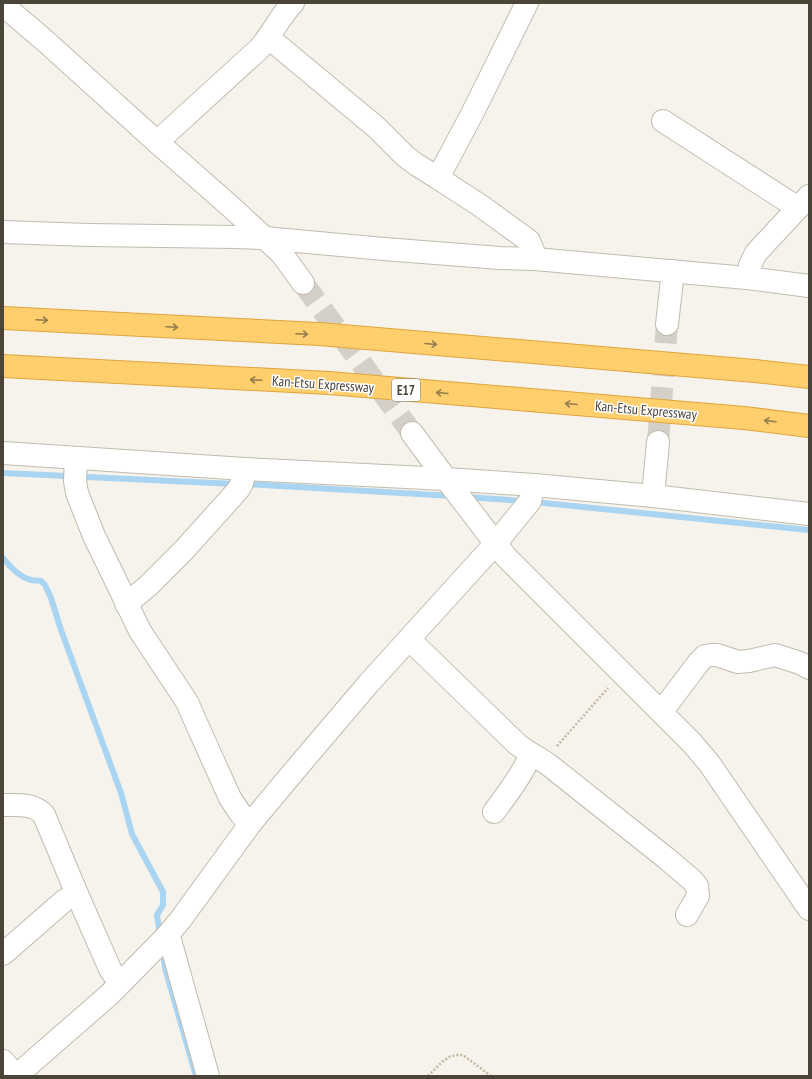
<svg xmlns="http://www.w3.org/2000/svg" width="812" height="1079" viewBox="0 0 812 1079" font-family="'PT Sans Narrow',sans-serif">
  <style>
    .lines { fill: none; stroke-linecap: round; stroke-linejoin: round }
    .stream { stroke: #a9d4f2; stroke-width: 6 }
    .minor-tunnel { stroke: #d4d0c8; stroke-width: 22; stroke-dasharray: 22 11; stroke-linecap: butt }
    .minor-casing { stroke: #c2bbae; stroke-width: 24 }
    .highway-casing { stroke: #e0a43c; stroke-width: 24 }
    .path { stroke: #c4b79f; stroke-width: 2.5; stroke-dasharray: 2 2; stroke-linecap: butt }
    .minor { stroke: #fff; stroke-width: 22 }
    .highway { stroke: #ffcf6e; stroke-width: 22 }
    .oneway { stroke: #937c4e }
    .labels { text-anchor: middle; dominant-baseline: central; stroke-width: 3; stroke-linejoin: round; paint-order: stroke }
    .shield { fill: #fff; stroke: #817c74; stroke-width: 1 }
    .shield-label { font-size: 13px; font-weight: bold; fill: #4b4439 }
    .street-label { font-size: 14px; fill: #4b4439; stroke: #fff }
  </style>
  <rect width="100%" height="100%" fill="#f6f3ec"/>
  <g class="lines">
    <!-- stream -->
    <g class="stream">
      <path d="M3,473L235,484"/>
      <path d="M245,484L453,496"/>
      <path d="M466,497L523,501"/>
      <path d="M534,502L809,530"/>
      <path d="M3,558C10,567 19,577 31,580C34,581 38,580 41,581L45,585L51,598L61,630L121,793L132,834L163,892V905L157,915L160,935"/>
      <path d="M163,952L165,968L196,1076"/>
    </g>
    <!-- minor-tunnel -->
    <g class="minor-tunnel">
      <path d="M303,283L412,433"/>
      <path d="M658,442L667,324"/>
    </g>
    <!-- minor casing -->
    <g class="minor-casing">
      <g id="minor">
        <path d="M3,5L43,39L157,142L230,206L282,254L303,283"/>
        <path d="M269,38L377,128L405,156L417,165L438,178L481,206L529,241L534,253L535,259"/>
        <path d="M663,121L798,208"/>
        <path d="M157,142L259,49C272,35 279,17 293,3"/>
        <path d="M438,178L473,112L527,3"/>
        <path d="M3,232L89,235L235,237L264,238L384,249L500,258L535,259L747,278L809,286"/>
        <path d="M747,278L750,265L756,253L809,196"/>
        <path d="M667,324L673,271"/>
        <path d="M412,433L446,479L506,557L692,743L709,763L809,909"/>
        <path d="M3,453L245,469L446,479L534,485L653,496L809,514"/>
        <path d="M76,458L75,481L77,493L94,536L114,577L140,631L187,702L198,727L230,798L240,813L250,824"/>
        <path d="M653,496L658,442"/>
        <path d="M126,604L148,586L184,550L238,490L242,483L245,469"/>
        <path d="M409,639L517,744C527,752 539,758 549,765L666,858L692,880L697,886L698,896L687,915"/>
        <path d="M662,711L699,662L705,656L711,655H717L738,662L749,661L775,655L800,663L809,668"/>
        <path d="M3,805C17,805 34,803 44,815L77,894L110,969L116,978L121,983"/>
        <path d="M494,812C508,793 522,775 531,754"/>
        <path d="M166,937L170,940L172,947L208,1076"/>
        <path d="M3,954L65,900L77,894"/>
        <path d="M3,1061L16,1076"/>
        <path d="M16,1076L109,995L166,937L181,919L250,824L301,763L369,683L495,544L522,511L530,501L534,485"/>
      </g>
    </g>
    <!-- highway casing -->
    <g class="highway-casing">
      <g id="highway">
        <path d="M3,318L319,334L755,371L809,377"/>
        <path d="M3,366L329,383L744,418L809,426"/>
      </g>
    </g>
    <!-- path -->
    <g class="path">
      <path d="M557,746L608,688"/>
      <path d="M428,1076L443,1061L449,1057L456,1055H463L491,1076"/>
    </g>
    <!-- minor -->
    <use href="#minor" class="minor"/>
    <!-- highway -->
    <use href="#highway" class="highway"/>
  </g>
  <!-- one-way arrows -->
  <defs><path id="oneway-shaft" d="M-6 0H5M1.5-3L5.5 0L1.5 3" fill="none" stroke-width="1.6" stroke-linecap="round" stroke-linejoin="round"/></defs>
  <g class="oneway">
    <use href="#oneway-shaft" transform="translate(42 320) rotate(3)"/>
    <use href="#oneway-shaft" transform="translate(172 327) rotate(3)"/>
    <use href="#oneway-shaft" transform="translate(302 334) rotate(3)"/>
    <use href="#oneway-shaft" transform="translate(431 344) rotate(5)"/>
    <use href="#oneway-shaft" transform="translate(256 380) rotate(-177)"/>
    <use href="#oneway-shaft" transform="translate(442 393) rotate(-175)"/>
    <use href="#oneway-shaft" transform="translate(571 404) rotate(-175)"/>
    <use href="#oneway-shaft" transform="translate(770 421) rotate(-173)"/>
  </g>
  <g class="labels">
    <!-- shield labels -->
    <rect class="shield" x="392" y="379" width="28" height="22" rx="3"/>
    <g class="shield-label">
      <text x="406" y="390">E17</text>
    </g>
    <!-- street labels -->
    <g class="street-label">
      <text transform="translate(323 384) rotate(4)">Kan-Etsu Expressway</text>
      <text transform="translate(646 410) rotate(5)">Kan-Etsu Expressway</text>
    </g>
  </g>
  <!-- border -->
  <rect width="812" height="1079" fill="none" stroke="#4b4439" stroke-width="8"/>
</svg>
